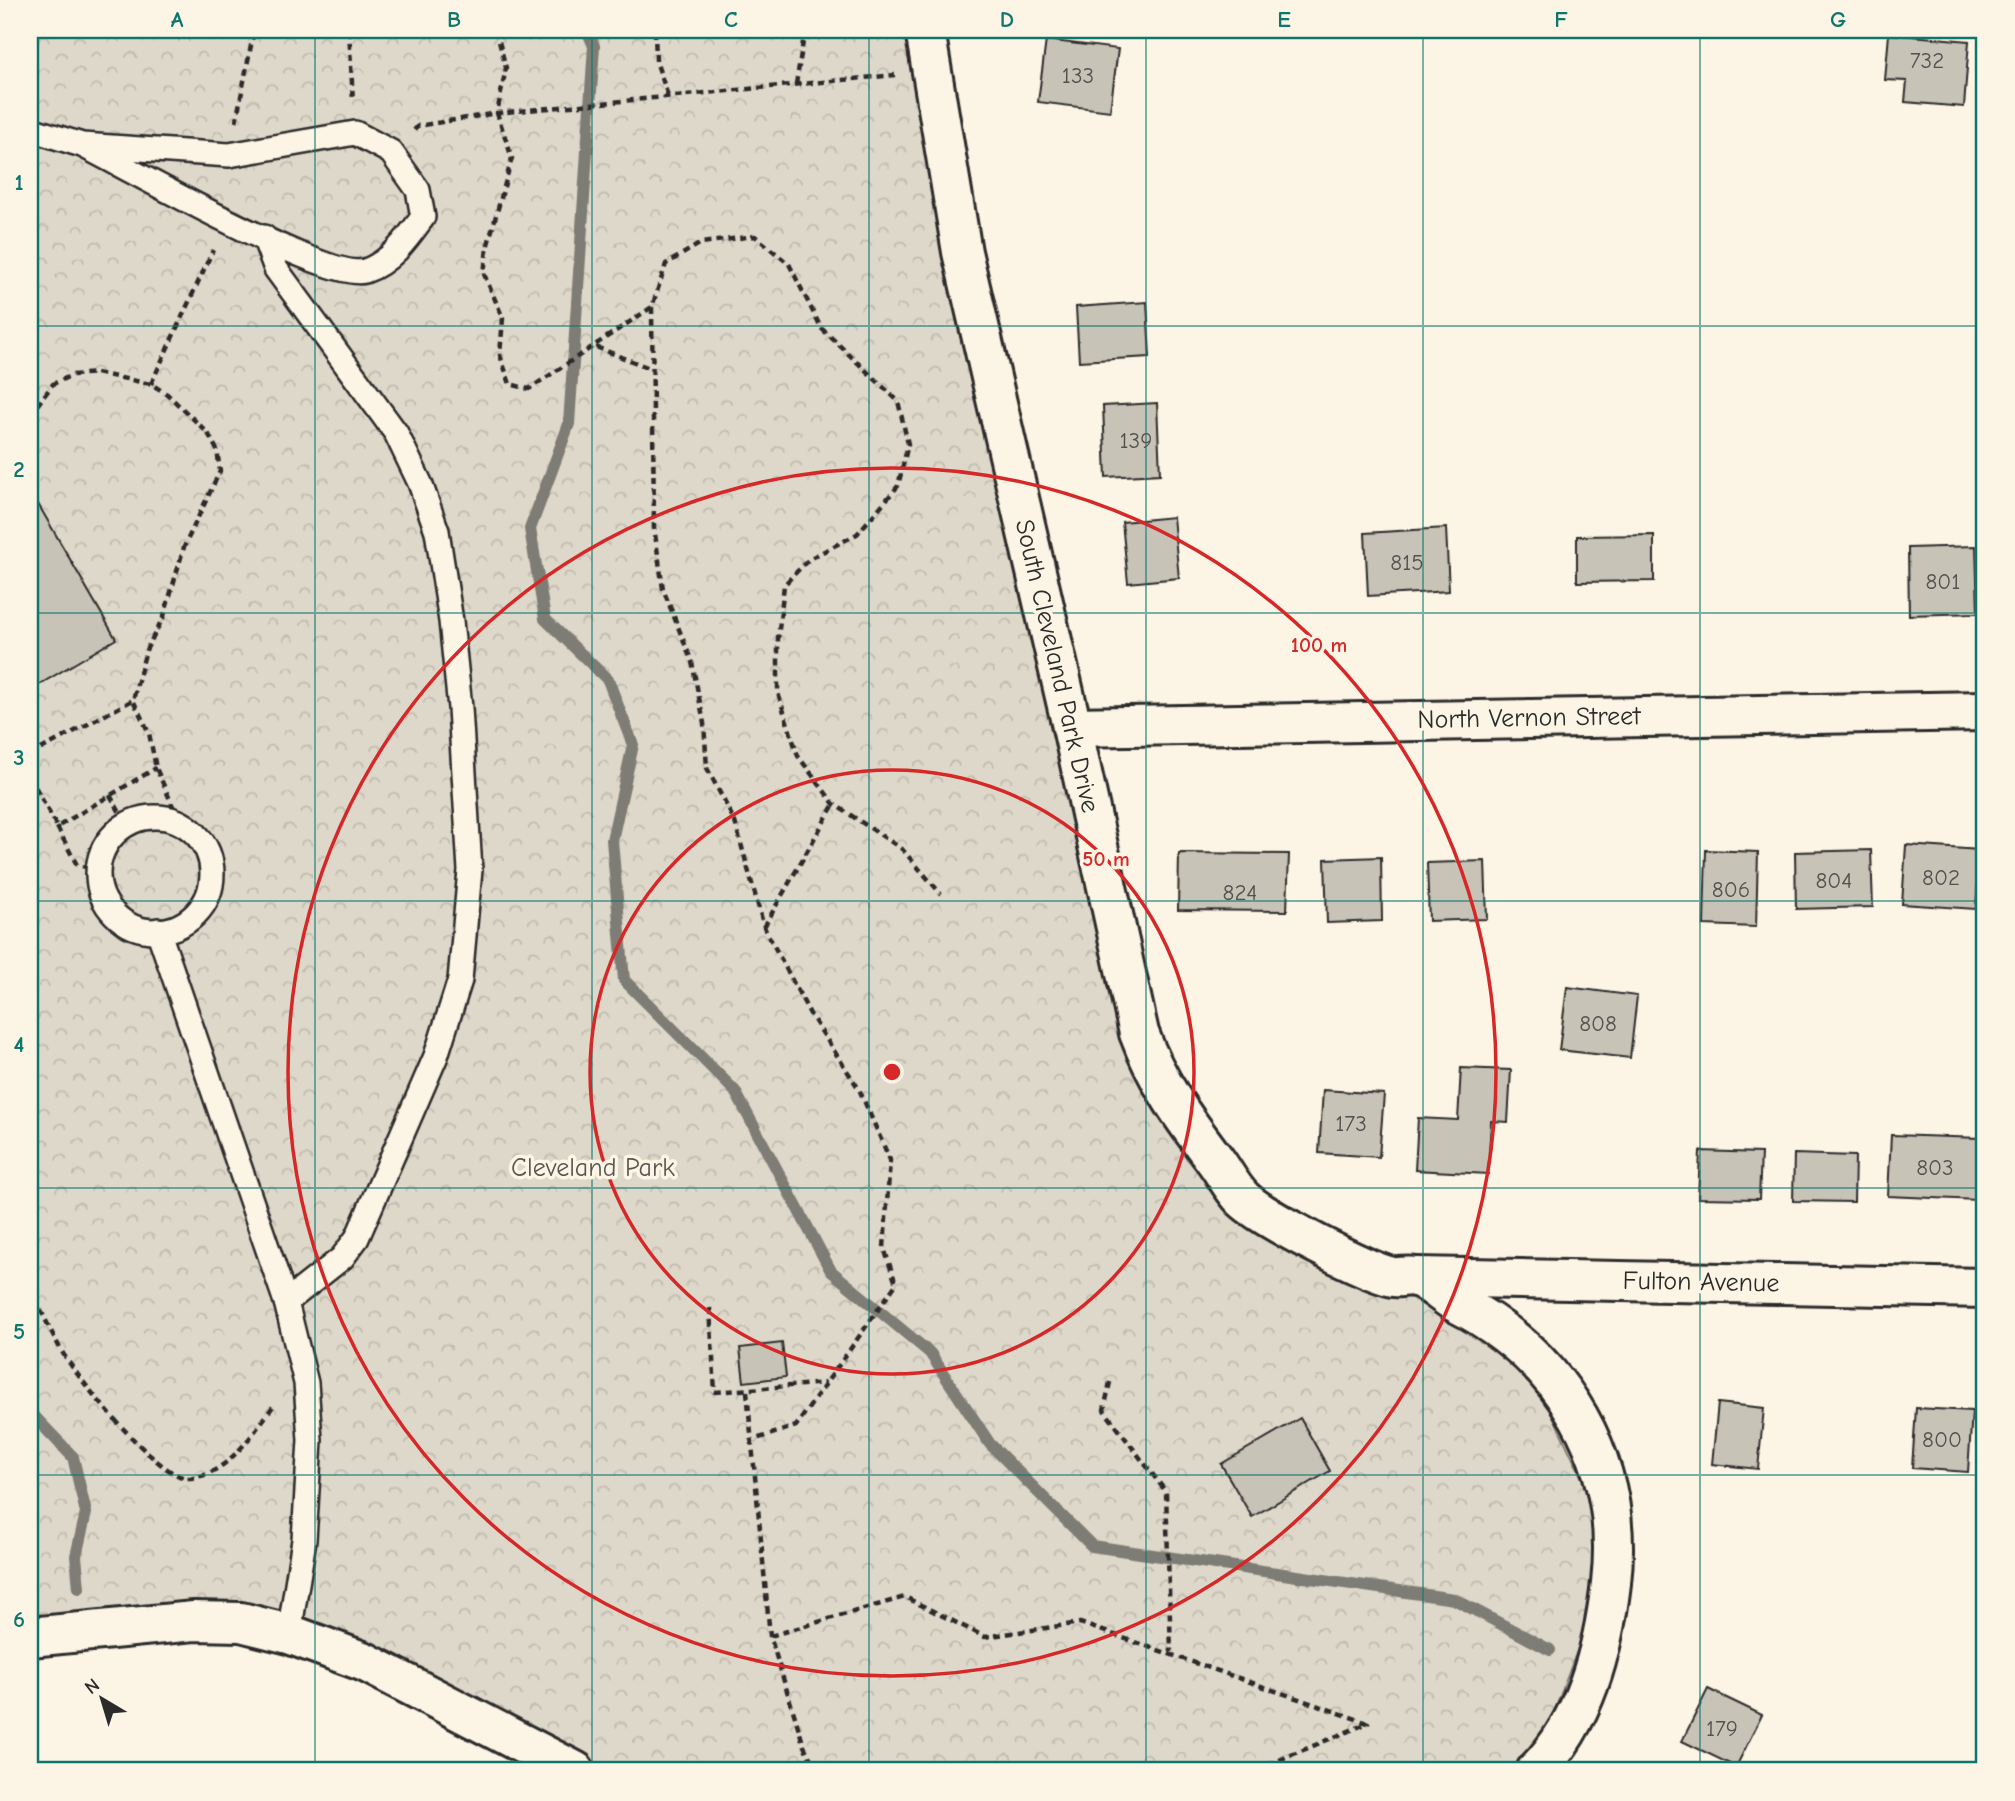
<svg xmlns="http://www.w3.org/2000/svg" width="2015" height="1801" viewBox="0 0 2015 1801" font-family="'Comic Neue',sans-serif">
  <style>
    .park { fill: url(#park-crowns); stroke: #84827a; stroke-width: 2 }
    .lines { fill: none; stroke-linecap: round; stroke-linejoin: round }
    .stream { stroke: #7d7b74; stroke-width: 12 }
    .building { fill: #c8c3b7; stroke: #2b2b2b; stroke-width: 2 }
    .lane-casing { stroke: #2b2b2b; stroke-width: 28 }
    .street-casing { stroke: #2b2b2b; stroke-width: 44 }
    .path { stroke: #2b2b2b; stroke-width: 4.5; stroke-dasharray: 7 5; stroke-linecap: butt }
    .lane { stroke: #fcf5e5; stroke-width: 23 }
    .street { stroke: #fcf5e5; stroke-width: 38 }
    .grid { fill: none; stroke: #0f766e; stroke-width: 2; stroke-opacity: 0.55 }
    .ring { fill: none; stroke: #d62828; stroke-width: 3.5 }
    .labels { text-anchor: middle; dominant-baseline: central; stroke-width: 7; stroke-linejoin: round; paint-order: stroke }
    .number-label { font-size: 23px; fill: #52514e }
    .street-label { font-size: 26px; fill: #2b2b2b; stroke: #fcf5e5 }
    .park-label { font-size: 26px; fill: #585653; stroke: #fcf5e5 }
    .centre { fill: #d62828; stroke: #fcf5e5; stroke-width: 3.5 }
    .ring-label { font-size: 21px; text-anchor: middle; font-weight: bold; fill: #d62828; stroke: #fcf5e5; stroke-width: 7; stroke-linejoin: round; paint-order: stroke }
    .neatline { fill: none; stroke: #0f766e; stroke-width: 2.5 }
    .grid-label { font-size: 23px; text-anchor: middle; font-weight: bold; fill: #0f766e }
  </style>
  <defs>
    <pattern id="park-crowns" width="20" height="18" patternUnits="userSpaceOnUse" patternTransform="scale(1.75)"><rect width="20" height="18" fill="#ded8ca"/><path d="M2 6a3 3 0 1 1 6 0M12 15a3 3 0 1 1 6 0" fill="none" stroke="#bfbaae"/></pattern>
  </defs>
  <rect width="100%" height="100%" fill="#fcf5e5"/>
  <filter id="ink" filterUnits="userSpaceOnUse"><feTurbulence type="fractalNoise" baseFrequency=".0143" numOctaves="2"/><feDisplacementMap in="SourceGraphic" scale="14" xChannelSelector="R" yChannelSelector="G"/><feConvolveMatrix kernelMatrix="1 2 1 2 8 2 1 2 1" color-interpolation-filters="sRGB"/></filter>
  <g filter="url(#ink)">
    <!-- park -->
    <path class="park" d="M30,30H927L1139,1033L1244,1199L1519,1343L1615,1549L1532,1771H535L241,1622L30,1621Z"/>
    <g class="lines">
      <!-- stream -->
      <g class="stream">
        <path d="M587,30L594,46L569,424L530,529L545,619L608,680L633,745L612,840L624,980L735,1091L831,1271L930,1353L990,1444L1092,1546L1454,1599L1550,1650"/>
        <path d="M30,1412L73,1457L86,1513L76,1556L79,1588"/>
      </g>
    </g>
    <!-- building -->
    <g class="building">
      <path d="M1889,34L1969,41L1964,107L1905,102L1907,81L1885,80Z"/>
      <path d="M1046,40L1118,49L1110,111L1038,102Z"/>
      <path d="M1147,302L1150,357L1079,361L1076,307Z"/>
      <path d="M1157,403L1160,474L1106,477L1103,406Z"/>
      <path d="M30,490L116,639L30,690Z"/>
      <path d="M1173,517L1179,578L1128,583L1122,522Z"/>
      <path d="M1446,528L1449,591L1368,596L1365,533Z"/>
      <path d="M1654,535V581L1577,582V536Z"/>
      <path d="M1976,546L1978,613L1909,615L1908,548Z"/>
      <path d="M1906,845L1980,850L1976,909L1902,904Z"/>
      <path d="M1706,850L1758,852L1756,927L1704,925Z"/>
      <path d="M1871,850L1873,907L1796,909L1795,852Z"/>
      <path d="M1179,853L1289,854L1287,911L1178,910Z"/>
      <path d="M1381,857L1382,921L1327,923L1325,859Z"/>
      <path d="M1485,861L1487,919L1429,921L1427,863Z"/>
      <path d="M1567,987L1637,996L1630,1058L1559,1050Z"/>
      <path d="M1461,1068L1511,1070L1508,1122L1491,1121L1488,1174L1415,1170L1418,1118L1458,1120Z"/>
      <path d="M1323,1090L1384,1094L1379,1157L1319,1153Z"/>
      <path d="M1891,1135L1981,1138L1978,1200L1888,1196Z"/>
      <path d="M1700,1151L1761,1153L1759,1199L1698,1198Z"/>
      <path d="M1794,1154L1855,1156L1854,1202L1793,1201Z"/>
      <path d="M782,1343L786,1377L744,1382L740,1348Z"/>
      <path d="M1718,1403L1764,1408L1758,1469L1712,1464Z"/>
      <path d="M1916,1408L1972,1411L1968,1472L1912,1468Z"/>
      <path d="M1300,1418L1330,1471L1252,1517L1221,1464Z"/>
      <path d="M1708,1689L1762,1715L1736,1767L1682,1741Z"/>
    </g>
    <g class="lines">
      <!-- lane casing -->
      <g class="lane-casing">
        <g id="lane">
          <path d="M30,129L82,145L229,155L355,133L391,152L418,190L423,217C407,239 391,262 365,271C328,282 126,167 82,145"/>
          <path d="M264,237L276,269L396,433L420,483L437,531L451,621L460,708L470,870L460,980L436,1056L357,1238L342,1258L286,1302"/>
          <circle cx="155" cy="874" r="57"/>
          <path d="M158,930L286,1302L306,1383L310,1440L304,1540L289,1634"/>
        </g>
      </g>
      <!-- street casing -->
      <g class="street-casing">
        <g id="street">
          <path d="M925,30L962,252L1072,727L1139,1033C1157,1082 1184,1119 1215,1160C1224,1172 1232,1188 1243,1199C1264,1219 1365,1271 1393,1277C1400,1278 1408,1275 1415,1277C1427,1279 1443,1295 1455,1302C1563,1357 1625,1461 1611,1583C1603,1651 1585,1721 1536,1771"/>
          <path d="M1072,727L1985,711"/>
          <path d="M1416,1277L1985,1288"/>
          <path d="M30,1637L194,1621L241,1622L289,1634L365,1662L575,1771"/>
        </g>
      </g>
      <!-- path -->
      <g class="path">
        <path d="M349,30L353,101"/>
        <path d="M496,30L506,68L497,113L512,158L487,248L484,274L503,318L500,355L510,384L529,389L652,307L666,264L701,243L755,236L789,264L821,328L898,401L908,444L898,486L857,534L809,559L784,585L778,638V693L798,756L834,804L902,849L941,894"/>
        <path d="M655,30L656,61L668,96"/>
        <path d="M796,84L805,30"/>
        <path d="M236,122L254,30"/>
        <path d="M414,130L418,126L497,113L895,75"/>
        <path d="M652,307L654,527L663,589L692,662L704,723L707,768L735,822L764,927L810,1014L859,1089L890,1160L884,1248L896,1284L796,1426L753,1440"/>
        <path d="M596,347L652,369"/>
        <path d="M151,384L213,250"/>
        <path d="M30,415L53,384L72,375L96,373L151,384L167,394L208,433L217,450L220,471L184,547L164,616L146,650L133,700L149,733L156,768L180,822"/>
        <path d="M30,755L133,700"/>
        <path d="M30,777L57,827L156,768"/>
        <path d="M110,795L127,825"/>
        <path d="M57,827L77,865L99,870"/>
        <path d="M764,927L834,804"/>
        <path d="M30,1288C40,1308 50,1330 61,1350C76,1377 158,1477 187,1478C226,1478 254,1432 274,1405"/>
        <path d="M710,1308L715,1392L826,1383"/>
        <path d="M1110,1382L1104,1410L1166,1492L1171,1652"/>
        <path d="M747,1391L770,1636L804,1746L817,1771"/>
        <path d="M770,1636L905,1597L985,1637L1080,1623L1368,1723L1253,1771"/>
      </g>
      <!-- lane -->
      <use href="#lane" class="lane"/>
      <!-- street -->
      <use href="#street" class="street"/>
    </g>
  </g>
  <!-- grid -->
  <path class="grid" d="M315,30V1771M592,30V1771M869,30V1771M1146,30V1771M1423,30V1771M1700,30V1771M30,326H1985M30,613H1985M30,901H1985M30,1188H1985M30,1475H1985"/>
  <!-- distance rings -->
  <g class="ring">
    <circle cx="892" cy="1072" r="302"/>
    <circle cx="892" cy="1072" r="604"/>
  </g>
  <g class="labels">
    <!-- number labels -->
    <g class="number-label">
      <text x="1927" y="60">732</text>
      <text x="1078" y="75">133</text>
      <text x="1136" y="440">139</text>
      <text x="1407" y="562">815</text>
      <text x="1943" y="581">801</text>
      <text x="1941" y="877">802</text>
      <text x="1834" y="880">804</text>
      <text x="1731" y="889">806</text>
      <text x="1240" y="892">824</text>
      <text x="1598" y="1023">808</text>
      <text x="1351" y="1123">173</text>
      <text x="1935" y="1167">803</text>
      <text x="1942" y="1439">800</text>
      <text x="1722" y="1728">179</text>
    </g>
    <!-- street labels -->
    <g class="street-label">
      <text transform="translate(1057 666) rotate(77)">South Cleveland Park Drive</text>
      <text transform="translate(1529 718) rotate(-1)">North Vernon Street</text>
      <text transform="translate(1701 1282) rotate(1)">Fulton Avenue</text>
    </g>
    <!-- park labels -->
    <g class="park-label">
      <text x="593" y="1168">Cleveland Park</text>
    </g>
  </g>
  <circle cx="892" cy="1072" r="10" class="centre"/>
  <g class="ring-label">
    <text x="1319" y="652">100 m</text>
    <text x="1106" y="866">50 m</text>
  </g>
  <!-- margin -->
  <rect width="2015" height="1801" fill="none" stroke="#fcf5e5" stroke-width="77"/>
  <!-- north arrow -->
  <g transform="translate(102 1699) rotate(322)" stroke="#fcf5e5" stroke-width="5" paint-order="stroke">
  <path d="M0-5L12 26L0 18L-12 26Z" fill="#2b2b2b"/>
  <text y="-10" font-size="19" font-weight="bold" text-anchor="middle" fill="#2b2b2b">N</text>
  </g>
  <rect x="38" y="38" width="1938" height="1724" class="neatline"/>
  <g class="grid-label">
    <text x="177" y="27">A</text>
    <text x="454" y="27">B</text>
    <text x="731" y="27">C</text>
    <text x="1007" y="27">D</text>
    <text x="1284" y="27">E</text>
    <text x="1561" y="27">F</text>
    <text x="1838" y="27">G</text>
    <text x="19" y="190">1</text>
    <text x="19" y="477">2</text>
    <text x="19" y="765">3</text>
    <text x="19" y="1052">4</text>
    <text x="19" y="1339">5</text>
    <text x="19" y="1627">6</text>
  </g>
</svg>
